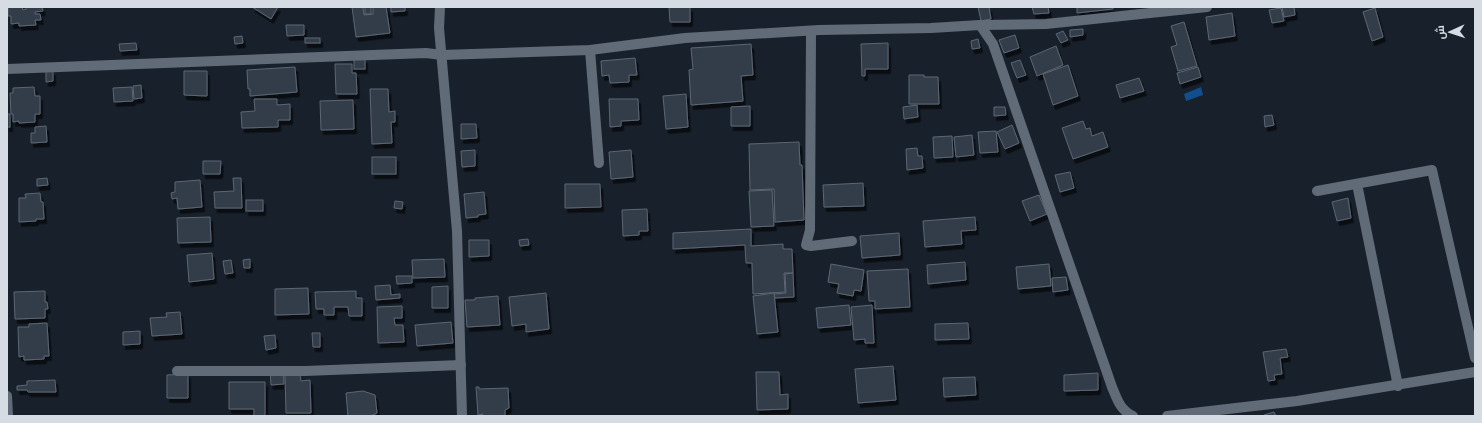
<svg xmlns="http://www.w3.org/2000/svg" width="1482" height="423" viewBox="0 0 1482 423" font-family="'Libre Baskerville',Cairo,serif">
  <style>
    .water { fill: #114e8d }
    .building { fill: #333d49; stroke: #5c6673; filter: url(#shadow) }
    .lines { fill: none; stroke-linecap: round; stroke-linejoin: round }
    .street { stroke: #616b78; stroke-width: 10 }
  </style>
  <defs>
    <filter id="shadow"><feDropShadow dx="2.5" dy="4.5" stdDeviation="0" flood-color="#0009"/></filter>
  </defs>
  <rect width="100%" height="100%" fill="#18212b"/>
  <!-- water -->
  <path class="water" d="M1201,87L1203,95L1186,101L1184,94Z"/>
  <!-- building -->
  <g class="building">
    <path d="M8,7H22L23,10L26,9V7H42L43,11L35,12V14H40L41,20H35L36,25L19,26V23L11,24V16H8Z"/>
    <path d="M252,7H278L271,19Z"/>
    <path d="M352,7H363L364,15L373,14V7H386L390,33L356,37Z"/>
    <rect x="365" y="7" width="6" height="7"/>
    <path d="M391,7H405V11L391,12Z"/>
    <path d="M669,7H690V22H670Z"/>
    <path d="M978,7H989L991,19L981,21Z"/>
    <path d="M1032,7H1048L1049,13L1034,14Z"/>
    <path d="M1077,7H1113V9L1077,13Z"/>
    <path d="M1282,7H1294L1295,15L1284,17Z"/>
    <path d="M1281,8L1284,21L1272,23L1269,10Z"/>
    <path d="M1375,8L1383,37L1372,41L1363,12Z"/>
    <path d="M1232,13L1235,36L1209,40L1206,17Z"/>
    <path d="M1184,22L1197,66L1178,71L1171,47L1177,45L1171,26Z"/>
    <path d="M286,25H304V35L287,36Z"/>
    <path d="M1083,29V35L1070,37V30Z"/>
    <path d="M1063,31L1068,40L1061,43L1056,34Z"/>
    <path d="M1015,35L1019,48L1004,53L999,40Z"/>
    <path d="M242,36L243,43L235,44L234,37Z"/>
    <rect x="305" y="38" width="15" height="5"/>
    <path d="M978,39L980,48L972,49L971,41Z"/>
    <path d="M136,43L137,50L120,51L119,44Z"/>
    <path d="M888,43V69H865V76H862L861,44Z"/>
    <path d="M751,44L753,75L741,76L743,101L691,105L689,70L693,69L691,48Z"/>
    <path d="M1056,46L1063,65L1037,76L1030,57Z"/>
    <path d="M635,58L637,75H629V82L610,83L609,75L602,76L601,61Z"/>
    <rect x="354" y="59" width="11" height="10"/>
    <path d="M1020,60L1026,75L1017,78L1011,63Z"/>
    <path d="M335,64H352V73H356L357,94H336Z"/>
    <path d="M1068,65L1078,96L1053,105L1043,74Z"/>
    <path d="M295,67L297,92L250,96V89H248L247,70Z"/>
    <path d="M1198,67L1201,77L1180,84L1177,73Z"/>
    <path d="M46,71H53V81L46,82Z"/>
    <path d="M184,71H207V96L184,95Z"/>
    <path d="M909,75H924V77H938L939,104H909Z"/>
    <path d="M1139,78L1144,91L1120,98L1116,85Z"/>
    <path d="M141,85L142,98L134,99L133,86Z"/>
    <path d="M34,87L35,96H40V114H35V122L19,123V121L13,122V114H11L10,93H13V88Z"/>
    <path d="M132,87L133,101L114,102L113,88Z"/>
    <path d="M370,89H388L389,112L395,111V122H391L392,143L372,144Z"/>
    <path d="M686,94L688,127L666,129L663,96Z"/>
    <path d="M254,99H277V105L290,104V120H278V127L242,128L241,112L255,111Z"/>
    <path d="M609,99H638L639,120L621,121V126L610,127Z"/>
    <path d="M353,100L354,129L321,130L320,101Z"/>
    <path d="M917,105L918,117L904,119L903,107Z"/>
    <path d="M750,106V126H731V107Z"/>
    <path d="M994,107H1005L1006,115L994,116Z"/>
    <rect x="7" y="114" width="3" height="13"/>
    <path d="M1272,115L1274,125L1265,127L1264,116Z"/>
    <path d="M1083,121L1086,129L1090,128L1092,136L1103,132L1108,147L1073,159L1062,128Z"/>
    <path d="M461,124H476L477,138L461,139Z"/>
    <path d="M1012,125L1019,143L1005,149L997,132Z"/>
    <path d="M46,126L47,142L31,143V133H35V127Z"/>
    <path d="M996,131L998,152L980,153L978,132Z"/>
    <path d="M972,135L974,155L956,157L954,137Z"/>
    <path d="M952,136L953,157L934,158L933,137Z"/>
    <path d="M799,142L800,165H802L804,220L775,222L774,189L750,190L749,144Z"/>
    <path d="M917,148L918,156H922L923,168L907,170L906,149Z"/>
    <path d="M475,150V166L462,167L461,151Z"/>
    <path d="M631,150L633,177L611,179L609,152Z"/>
    <rect x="372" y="157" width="24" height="17"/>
    <path d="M203,161H221L220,174H203Z"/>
    <path d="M1070,172L1074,188L1060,192L1055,175Z"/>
    <path d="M47,178L48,185L37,186V179Z"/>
    <path d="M233,178H241L242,208H215L214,192L234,191Z"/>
    <path d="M200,180L202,207L178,209L177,198L172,199L171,193L175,192V182Z"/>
    <path d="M863,183L864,206L824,207L823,185Z"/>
    <path d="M565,184H600L601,207L565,208Z"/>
    <path d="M772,190L774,226L751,227L749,191Z"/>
    <path d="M484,192L486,214L478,215V217L466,218L464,194Z"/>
    <path d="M40,193L41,202H43L44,219H36V221L19,222V198H26L25,194Z"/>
    <path d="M1039,195L1047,214L1030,221L1022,201Z"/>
    <path d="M1348,198L1351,218L1337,221L1332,202Z"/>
    <rect x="246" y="200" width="17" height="11"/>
    <path d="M395,201L403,202L402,209L394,208Z"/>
    <path d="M647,209L648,231H639V235L623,236L622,210Z"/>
    <path d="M210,217L211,242L178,243L177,218Z"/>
    <path d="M975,217L976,230L961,231L962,244L925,247L923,221Z"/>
    <path d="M751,229V246L783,244V249H792L793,273H784L785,292L753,294L752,263H746L745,245L673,249V233Z"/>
    <path d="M899,233L900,255L862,258L860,236Z"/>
    <path d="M528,239L529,245L520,246L519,240Z"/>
    <path d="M469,240H489V256L469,257Z"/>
    <path d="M212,253L214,279L189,282L187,255Z"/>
    <path d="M250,259V268H244L243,260Z"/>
    <path d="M444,259L445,277L413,278L412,260Z"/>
    <path d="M231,260L233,273L225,274L223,261Z"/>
    <path d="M965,262L966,280L928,284L927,265Z"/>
    <path d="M831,264L864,270L861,291L854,290L853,296L837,293L839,284L828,282Z"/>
    <path d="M1049,264L1051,286L1018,289L1016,267Z"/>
    <path d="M908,269L910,307L875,309V301H869L867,271Z"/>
    <path d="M793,273L794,297L775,298L774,294L786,293L785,274Z"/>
    <path d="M396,276H412V283L397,284Z"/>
    <path d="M1066,277L1068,290L1053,292L1052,278Z"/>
    <path d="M390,285L391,295L400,294V298L376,300L375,286Z"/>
    <path d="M448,286V308H432V287Z"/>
    <path d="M308,288L309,314L275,315V289Z"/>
    <path d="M45,291V302H47L48,309H45V318L15,319L14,292Z"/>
    <path d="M356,291V298H362V316H349L348,307H334V315H324V309H316L315,292Z"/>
    <path d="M546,293L549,329L526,332V324L512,326L509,297Z"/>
    <path d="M774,293L778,332L757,334L753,296Z"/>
    <path d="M498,296L500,325L467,327L465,300H475V298Z"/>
    <path d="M849,305L851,325L818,328L816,308Z"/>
    <path d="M872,305L874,343H865V339L854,340L851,307Z"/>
    <path d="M402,306V318H394L395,325H403L404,342L378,343L377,307Z"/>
    <path d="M180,312L182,334L152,336L150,318L167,317L166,313Z"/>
    <path d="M451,322L453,343L417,346L415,325Z"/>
    <path d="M47,323L49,356H44V359L24,360V356L19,357L18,327H29V324Z"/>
    <path d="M968,323L969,339L935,340V324Z"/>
    <path d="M140,331V344L123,345V332Z"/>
    <path d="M312,333H320V347H313Z"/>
    <path d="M275,335L276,348L266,350L264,336Z"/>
    <path d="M1286,349L1288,357L1280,358L1282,374L1274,375L1275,380L1268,381L1263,352Z"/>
    <path d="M893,366L896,400L858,403L855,369Z"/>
    <path d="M283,369L284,384L271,385L270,370Z"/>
    <path d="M756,372H779L780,395L788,394V409L757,410Z"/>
    <path d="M1098,373V390L1064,391V375Z"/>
    <path d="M188,374V398H167V375Z"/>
    <path d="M285,375H300L301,381L310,380L311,413H286Z"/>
    <path d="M975,377L976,395L944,397L943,378Z"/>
    <path d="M55,380L56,392H28L27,390H17V386L27,385V381Z"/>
    <path d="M229,382H265V416H254V409H229Z"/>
    <path d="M476,387H479V389L508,388L509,408L505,410V416H483V414L478,415Z"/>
    <path d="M363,391L375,395L377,413L371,416H348L346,393Z"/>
    <path d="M1274,412L1276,416H1264V415Z"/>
  </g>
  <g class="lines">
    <!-- street -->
    <g class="street">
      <path d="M440,7L439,28L457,231L462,416"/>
      <path d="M980,25L1046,24L1207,7"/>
      <path d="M811,31L810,230L806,245L811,246L852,241"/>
      <path d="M590,50L599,163"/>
      <path d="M7,69L426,53L442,55L590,50L685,38L819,30L931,28L980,25L993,44L1112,387C1117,399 1120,410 1133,416"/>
      <path d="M1357,184L1398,386"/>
      <path d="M1317,191L1432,170L1475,358"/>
      <path d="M177,371H305L461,365"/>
      <path d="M7,396L8,416"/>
      <path d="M1167,416L1297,401L1475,372"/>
    </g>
  </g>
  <!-- border -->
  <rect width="1482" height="423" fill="none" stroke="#d6dce4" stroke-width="16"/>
  <!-- north arrow -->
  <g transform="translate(1450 32) rotate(267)" stroke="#18212b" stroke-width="3" paint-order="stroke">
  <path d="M0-3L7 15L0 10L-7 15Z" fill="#d6dce4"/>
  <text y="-6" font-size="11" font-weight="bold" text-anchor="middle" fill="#d6dce4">ش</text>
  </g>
</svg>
